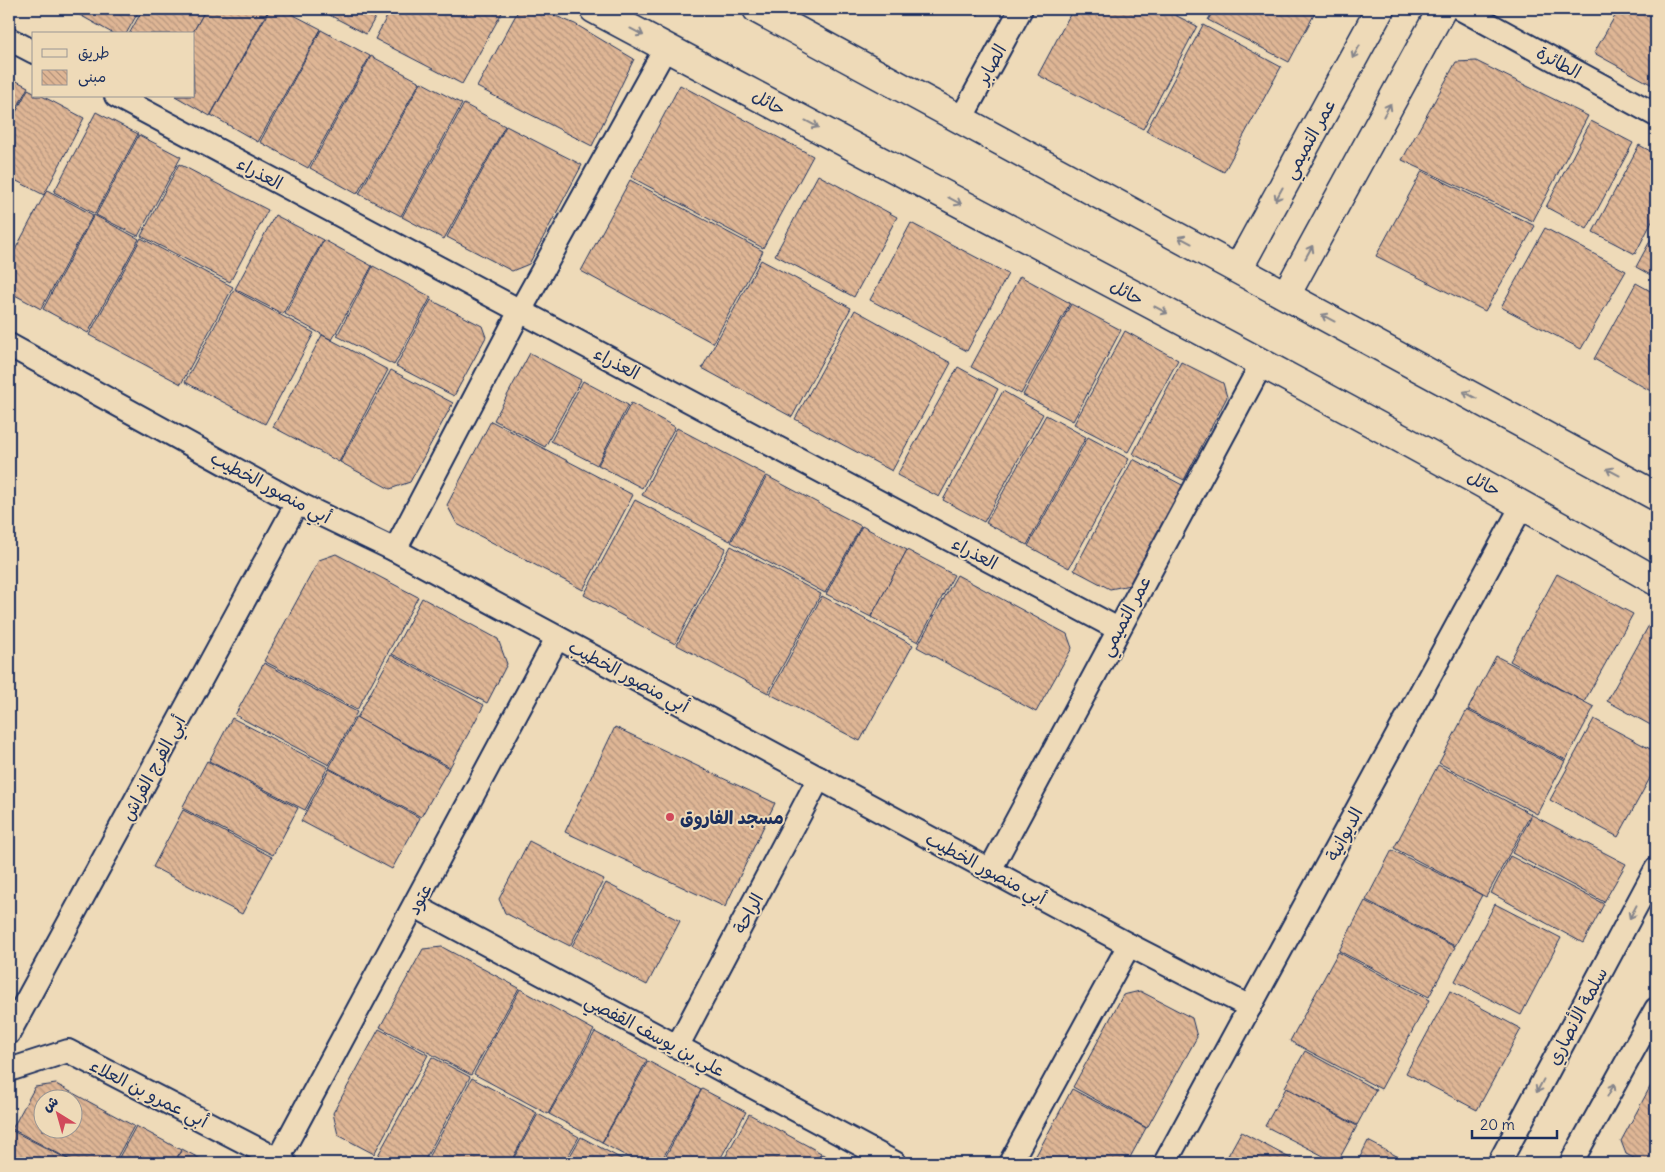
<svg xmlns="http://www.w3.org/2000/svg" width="1665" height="1172" viewBox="0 0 1665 1172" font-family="Delius,'Playpen Sans Arabic',sans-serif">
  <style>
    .building { fill: url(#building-back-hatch); stroke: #1b2f5e; fill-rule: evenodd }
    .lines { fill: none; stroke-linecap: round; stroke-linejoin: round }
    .street-casing { stroke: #1b2f5e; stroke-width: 26 }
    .secondary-casing { stroke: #1b2f5e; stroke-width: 31 }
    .street { stroke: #eedab8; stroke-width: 22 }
    .secondary { stroke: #eedab8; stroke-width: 28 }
    .oneway { stroke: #84848b }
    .poi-dot { fill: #d1495b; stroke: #eedab8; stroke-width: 2 }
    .labels { text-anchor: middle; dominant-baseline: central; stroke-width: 4; stroke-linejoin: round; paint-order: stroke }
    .street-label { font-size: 18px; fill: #1b2f5e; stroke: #eedab8 }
    .poi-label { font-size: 18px; font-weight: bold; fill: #1b2f5e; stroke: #eedab8; text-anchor: start }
  </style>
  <defs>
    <pattern id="building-back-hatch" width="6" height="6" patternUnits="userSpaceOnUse" patternTransform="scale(1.25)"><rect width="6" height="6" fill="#dfb695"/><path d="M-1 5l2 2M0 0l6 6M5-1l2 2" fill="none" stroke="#b4947d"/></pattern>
  </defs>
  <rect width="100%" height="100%" fill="#eedab8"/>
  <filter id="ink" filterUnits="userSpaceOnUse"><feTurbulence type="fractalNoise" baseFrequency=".02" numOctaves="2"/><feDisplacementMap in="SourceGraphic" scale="10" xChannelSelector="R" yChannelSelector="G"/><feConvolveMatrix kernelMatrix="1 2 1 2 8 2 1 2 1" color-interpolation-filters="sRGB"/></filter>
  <g filter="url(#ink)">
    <!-- building -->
    <g class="building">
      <path d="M69,9H140L126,34H114Z"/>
      <path d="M143,9H206L192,34H129Z"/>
      <path d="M206,9H269L210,116L175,96H194L192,34Z"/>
      <path d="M270,9H282L321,29L258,142L211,115Z"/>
      <path d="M318,9H380L366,34Z"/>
      <path d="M391,9H504L462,84L375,39Z"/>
      <path d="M519,9H539L575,24L634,59L592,146L477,87Z"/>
      <path d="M966,9H981L978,15Z"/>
      <path d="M1073,9H1163L1197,26L1143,129L1038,75Z"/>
      <path d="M1214,9H1317L1289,62L1208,20Z"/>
      <path d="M1598,9H1612L1609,15Z"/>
      <path d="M1619,9H1656V87L1594,53Z"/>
      <path d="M1203,25L1281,67L1224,172L1146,131Z"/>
      <path d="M321,30L370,56L308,168L260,142Z"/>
      <path d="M371,56L420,82L357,194L310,168Z"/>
      <path d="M1476,61L1588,116L1533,221L1402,160L1456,62Z"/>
      <path d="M9,77L28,87L9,123Z"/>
      <path d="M421,82L462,104L401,216L359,194Z"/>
      <path d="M680,85L813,156L763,248L631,177Z"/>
      <path d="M28,89L34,92V96H42L84,118L44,195L9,177V126Z"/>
      <path d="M464,104L505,126L444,239L402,217Z"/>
      <path d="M96,112L138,134L95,214L54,192Z"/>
      <path d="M1591,121L1633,143L1587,229L1546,207Z"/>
      <path d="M506,126L582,165L529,264L512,271L447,237Z"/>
      <path d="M139,135L181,157L138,236L96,215Z"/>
      <path d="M1639,145L1656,154V214L1635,254L1593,232Z"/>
      <path d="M179,164L268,210L230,282L141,236Z"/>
      <path d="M1422,171L1535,226L1485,311L1376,256Z"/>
      <path d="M818,175L897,217L854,297L775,255Z"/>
      <path d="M630,180L763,251L713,343L581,271Z"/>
      <path d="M47,190L93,215L41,309L9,292V261Z"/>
      <path d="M94,215L139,239L88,333L43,309Z"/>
      <path d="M275,215L323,240L283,314L235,289Z"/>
      <path d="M911,223L1008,274L967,351L870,300Z"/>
      <path d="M1545,228L1626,271L1581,349L1501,307Z"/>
      <path d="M1656,230V278L1636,267Z"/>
      <path d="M141,238L233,287L181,384L89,335Z"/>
      <path d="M324,240L372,266L332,340L285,314Z"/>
      <path d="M761,260L851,308L792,417L702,368Z"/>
      <path d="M373,266L431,297L394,365L337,336Z"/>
      <path d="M1020,276L1070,303L1021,394L971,367Z"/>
      <path d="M1636,283L1656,294V394L1594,359Z"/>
      <path d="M234,290L314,333L265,424L185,382Z"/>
      <path d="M431,300L482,326L486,337L454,396L396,366Z"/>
      <path d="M1071,304L1121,330L1073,421L1023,395Z"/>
      <path d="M855,310L951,363L892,471L795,419Z"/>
      <path d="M1125,331L1178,360L1128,452L1074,424Z"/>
      <path d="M322,335L388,370L339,462L273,427Z"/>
      <path d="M530,353L581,380L545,447L494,420Z"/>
      <path d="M1181,362L1223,383L1227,397L1184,480L1133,454Z"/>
      <path d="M958,367L998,389L939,497L897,475Z"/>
      <path d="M391,370L453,403L410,482L390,489L340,462Z"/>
      <path d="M583,381L628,405L597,465L551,441Z"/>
      <path d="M1003,391L1043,414L984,522L943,500Z"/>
      <path d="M631,403L675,427L642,488L598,465Z"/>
      <path d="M1046,415L1086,437L1027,545L986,523Z"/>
      <path d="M491,421L633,495L583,590L457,524L447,505Z"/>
      <path d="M677,428L766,475L730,541L642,495Z"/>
      <path d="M1088,437L1129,459L1069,568L1028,546Z"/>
      <path d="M1133,459L1184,486L1130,585L1110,589L1074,570Z"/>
      <path d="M767,476L861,526L825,593L731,542Z"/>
      <path d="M635,500L726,548L675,644L584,595Z"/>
      <path d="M862,526L907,550L871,617L826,594Z"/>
      <path d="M731,546L821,594L768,693L677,645Z"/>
      <path d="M907,550L954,575L918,642L871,617Z"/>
      <path d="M336,554L418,597L357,710L264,661L319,560Z"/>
      <path d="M1557,574L1633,614L1584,702L1510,661Z"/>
      <path d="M957,575L1067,634L1072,648L1036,712L917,647Z"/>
      <path d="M822,596L913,645L860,741L770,694Z"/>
      <path d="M422,598L498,639L507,664L487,703L392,654Z"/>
      <path d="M1654,616L1656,617V728L1607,701Z"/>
      <path d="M391,655L484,705L450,767L357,718Z"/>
      <path d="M1496,656L1594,707L1566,760L1468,709Z"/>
      <path d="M264,663L357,712L329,765L235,715Z"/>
      <path d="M1467,710L1565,761L1537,814L1439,763Z"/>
      <path d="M356,717L449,768L421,817L329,768Z"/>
      <path d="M232,718L328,767L305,810L209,761Z"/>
      <path d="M1594,719L1656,752V767L1618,837L1550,800Z"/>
      <path d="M615,727L775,803L725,907L565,832Z"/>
      <path d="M207,761L298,808L273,855L182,808Z"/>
      <path d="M1438,765L1531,814L1486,897L1394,848Z"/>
      <path d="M329,769L420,818L392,869L301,821Z"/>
      <path d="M183,810L272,857L242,914L153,867Z"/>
      <path d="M1532,815L1626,864L1604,902L1512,853Z"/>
      <path d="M529,841L604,879L570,946L505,913L499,899Z"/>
      <path d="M1392,850L1482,895L1455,946L1366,900Z"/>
      <path d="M1510,856L1604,904L1583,943L1491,893Z"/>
      <path d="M606,883L680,921L647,985L572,946Z"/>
      <path d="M1365,901L1455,947L1429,997L1339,951Z"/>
      <path d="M1495,904L1561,938L1521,1015L1455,981Z"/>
      <path d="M442,947L519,988L471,1075L380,1027L423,949Z"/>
      <path d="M1338,952L1429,1000L1381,1089L1290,1041Z"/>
      <path d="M520,989L594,1030L548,1114L474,1074Z"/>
      <path d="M1140,991L1192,1018L1197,1037L1147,1128L1073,1087L1123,995Z"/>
      <path d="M1450,991L1521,1029L1477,1110L1406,1073Z"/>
      <path d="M379,1029L428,1055L374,1154L338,1135L333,1113Z"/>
      <path d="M595,1032L647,1060L602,1142L549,1114Z"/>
      <path d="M1305,1051L1376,1090L1357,1125L1285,1087Z"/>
      <path d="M432,1057L470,1077L423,1163H389L377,1157Z"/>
      <path d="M648,1061L701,1090L660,1163H639L602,1143Z"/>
      <path d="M1656,1076V1163H1643L1626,1154L1621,1141Z"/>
      <path d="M472,1078L537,1113L510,1163H425Z"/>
      <path d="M56,1084L134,1126L114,1163H76L12,1129L35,1087ZM42,1100H72V1130H42Z"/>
      <path d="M1286,1088L1357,1126L1337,1163L1265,1126Z"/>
      <path d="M702,1089L746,1112L718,1163H662Z"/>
      <path d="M1072,1089L1146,1128L1127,1163H1032Z"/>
      <path d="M538,1114L579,1137L564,1163H511Z"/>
      <path d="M749,1114L821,1153L816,1163H722Z"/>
      <path d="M136,1126L181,1150L174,1163H116Z"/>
      <path d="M11,1130L75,1163H9V1135Z"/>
      <path d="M1241,1132L1299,1163H1224Z"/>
      <path d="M581,1137L629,1163H566Z"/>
      <path d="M1368,1141L1410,1163H1357Z"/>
      <path d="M182,1149L208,1163H175Z"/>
      <path d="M822,1154L839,1163H817Z"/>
    </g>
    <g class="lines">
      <!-- street casing -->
      <g class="street-casing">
        <g id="street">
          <path d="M1461,9L1656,115"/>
          <path d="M9,39L34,52"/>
          <path d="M116,96L1118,629"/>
          <path d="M961,119L1021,9"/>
          <path d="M9,345L297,503L395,550L1129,945L1250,1007"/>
          <path d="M395,550L520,311L666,47"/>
          <path d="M990,870L1262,363"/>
          <path d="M415,906L895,1163"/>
          <path d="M9,1033L297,503"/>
          <path d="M677,1047L819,778"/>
          <path d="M9,1070L68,1051L285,1163"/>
          <path d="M278,1159L557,638"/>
          <path d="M1010,1163L1129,945"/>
          <path d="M1165,1163L1523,504"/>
          <path d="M1499,1163L1656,869"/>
          <path d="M1571,1163L1656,1009"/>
        </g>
      </g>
      <!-- secondary casing -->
      <g class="secondary-casing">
        <g id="secondary">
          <path d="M594,9C948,199 1307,381 1656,581"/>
          <path d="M757,9L1656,496"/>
          <path d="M1238,269L1380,9"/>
          <path d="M1286,295L1442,9"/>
        </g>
      </g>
      <!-- street -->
      <use href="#street" class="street"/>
      <!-- secondary -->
      <use href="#secondary" class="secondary"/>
    </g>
    <!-- one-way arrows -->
    <defs><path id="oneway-shaft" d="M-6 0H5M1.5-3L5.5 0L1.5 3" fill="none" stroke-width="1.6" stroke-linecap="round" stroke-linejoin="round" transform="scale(1.25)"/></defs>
    <g class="oneway">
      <use href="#oneway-shaft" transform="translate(637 32) rotate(28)"/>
      <use href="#oneway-shaft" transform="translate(1356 52) rotate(119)"/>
      <use href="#oneway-shaft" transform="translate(1387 110) rotate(-61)"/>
      <use href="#oneway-shaft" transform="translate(812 124) rotate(28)"/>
      <use href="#oneway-shaft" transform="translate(1279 194) rotate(119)"/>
      <use href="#oneway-shaft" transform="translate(955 201) rotate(28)"/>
      <use href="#oneway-shaft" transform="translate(1185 240) rotate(-152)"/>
      <use href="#oneway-shaft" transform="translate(1309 252) rotate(-61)"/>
      <use href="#oneway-shaft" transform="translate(1161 310) rotate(28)"/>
      <use href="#oneway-shaft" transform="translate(1328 318) rotate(-152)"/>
      <use href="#oneway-shaft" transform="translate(1470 395) rotate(-152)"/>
      <use href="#oneway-shaft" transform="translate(1613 472) rotate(-152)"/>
      <use href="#oneway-shaft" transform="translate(1633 912) rotate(118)"/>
      <use href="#oneway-shaft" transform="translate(1540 1086) rotate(118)"/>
      <use href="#oneway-shaft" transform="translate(1611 1090) rotate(-61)"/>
    </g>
  </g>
  <!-- markers -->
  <circle class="poi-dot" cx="670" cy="817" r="5"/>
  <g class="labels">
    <!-- street labels -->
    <g class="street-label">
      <text transform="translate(1559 62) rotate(29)">الطائرة</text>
      <text transform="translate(991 64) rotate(-61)">الصابر</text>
      <text transform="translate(769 102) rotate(28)">حائل</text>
      <text transform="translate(1309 139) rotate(-61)">عمر التميمي</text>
      <text transform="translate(260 173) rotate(28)">العذراء</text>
      <text transform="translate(1127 292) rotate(28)">حائل</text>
      <text transform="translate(617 363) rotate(28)">العذراء</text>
      <text transform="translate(1484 483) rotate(28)">حائل</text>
      <text transform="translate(271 487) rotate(28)">أبي منصور الخطيب</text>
      <text transform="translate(975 553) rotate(28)">العذراء</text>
      <text transform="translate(1125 616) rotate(-62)">عمر التميمي</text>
      <text transform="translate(629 676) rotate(28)">أبي منصور الخطيب</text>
      <text transform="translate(153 768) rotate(-62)">أبي الفرج الفراش</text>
      <text transform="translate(1344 834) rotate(-62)">الديوانية</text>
      <text transform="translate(986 868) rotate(28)">أبي منصور الخطيب</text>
      <text transform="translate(419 899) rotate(-62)">عتود</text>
      <text transform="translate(748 913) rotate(-62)">الراحة</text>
      <text transform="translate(1577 1016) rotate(-62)">سلمة الأنصاري</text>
      <text transform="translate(655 1035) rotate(28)">علي بن يوسف القفصي</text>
      <text transform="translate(149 1093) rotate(27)">أبي عمرو بن العلاء</text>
    </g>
    <!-- poi labels -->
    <g class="poi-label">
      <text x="680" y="817">مسجد الفاروق</text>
    </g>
  </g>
  <!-- margin -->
  <rect width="1665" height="1172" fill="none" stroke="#eedab8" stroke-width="30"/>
  <rect x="15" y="15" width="1635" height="1142" fill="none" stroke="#1b2f5e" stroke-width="2" filter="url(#ink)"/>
  <!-- legend -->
  <rect x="32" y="32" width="162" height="65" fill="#eedab8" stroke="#9a9694"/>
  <rect x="42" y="49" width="25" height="8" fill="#eedab8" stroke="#9a9694"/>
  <text x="78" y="58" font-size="15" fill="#1b2f5e">طريق</text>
  <rect x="42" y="70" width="25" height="15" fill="url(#building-back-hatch)" stroke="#9a9694"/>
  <text x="78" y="82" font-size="15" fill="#1b2f5e">مبنى</text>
  <!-- north arrow -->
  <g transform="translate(58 1114) rotate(323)"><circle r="24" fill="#eedab8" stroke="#9a9694"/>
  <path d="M0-4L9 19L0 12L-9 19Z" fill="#d1495b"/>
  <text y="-8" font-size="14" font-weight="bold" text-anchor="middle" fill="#1b2f5e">ش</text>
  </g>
  <!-- scale -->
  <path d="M1472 1130v8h85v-8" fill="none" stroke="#1b2f5e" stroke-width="2.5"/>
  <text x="1480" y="1130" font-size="15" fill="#1b2f5e" stroke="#eedab8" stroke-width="4" paint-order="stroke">20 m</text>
</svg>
